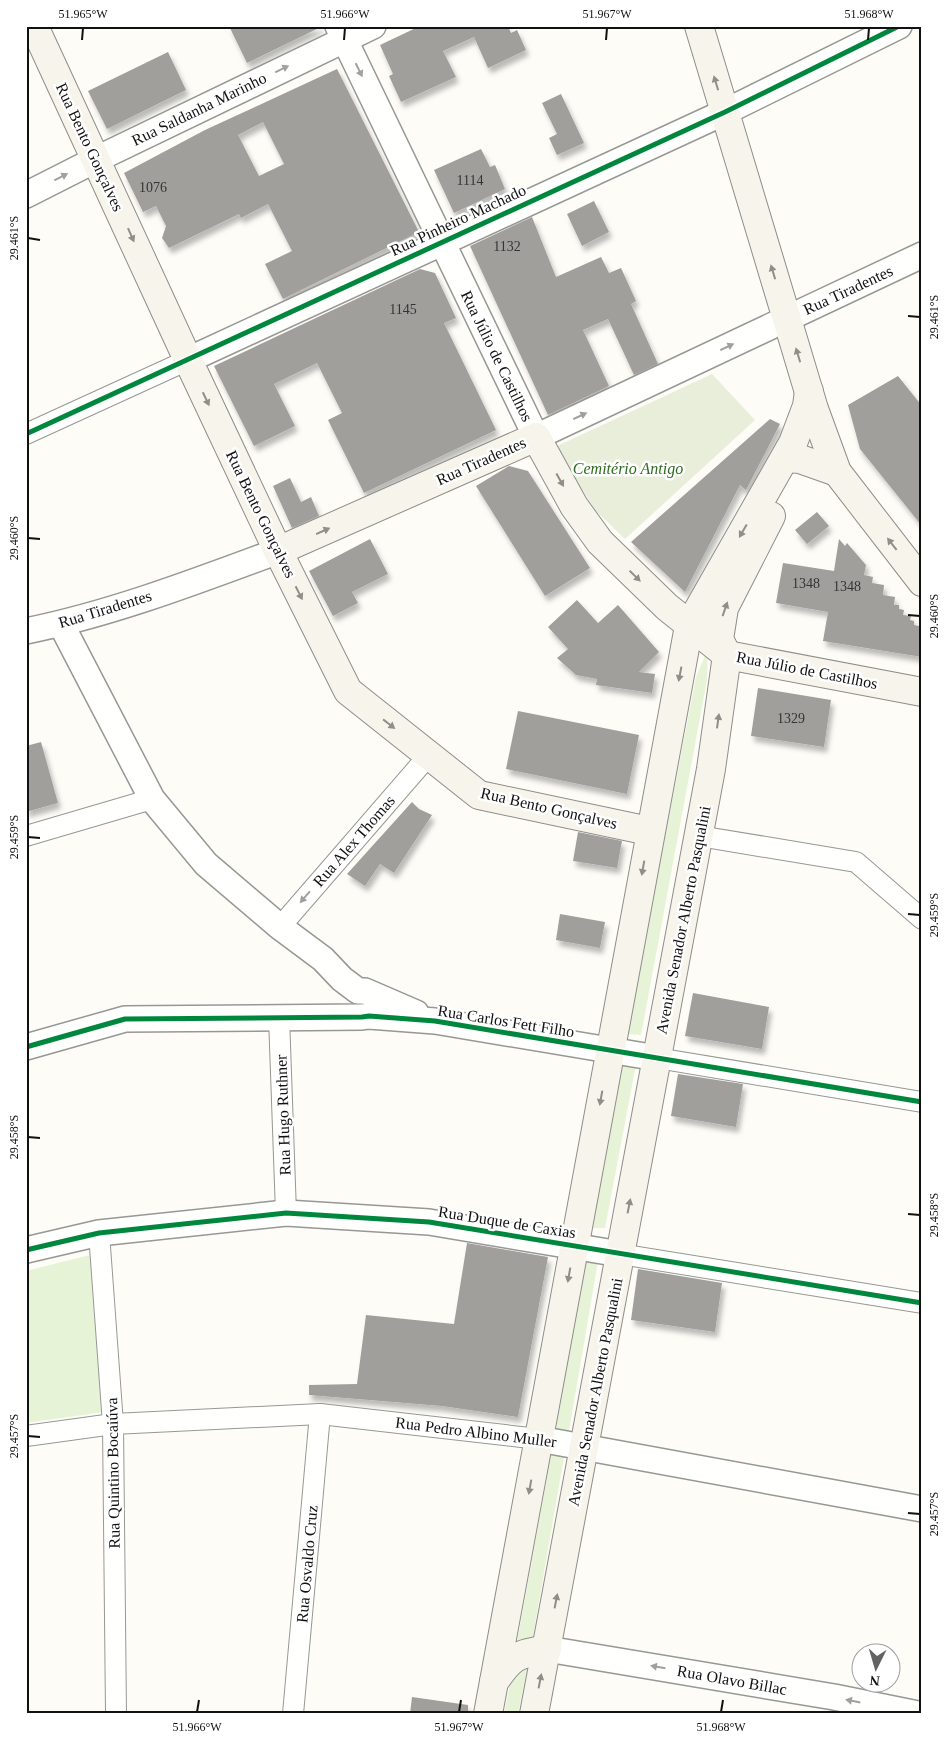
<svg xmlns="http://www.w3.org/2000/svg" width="948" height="1740" viewBox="0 0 948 1740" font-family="'Times New Roman',serif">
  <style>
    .green { fill: #e7f3d7 }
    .cemetery { fill: #e9eedb }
    .building { fill: #a19f9c; fill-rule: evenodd; filter: url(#shadow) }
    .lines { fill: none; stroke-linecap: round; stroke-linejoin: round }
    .minor-casing { stroke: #979795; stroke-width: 22 }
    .tertiary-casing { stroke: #979795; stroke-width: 28 }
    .secondary-casing { stroke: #8e8d8b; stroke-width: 30 }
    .minor { stroke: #fffffe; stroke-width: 20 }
    .tertiary { stroke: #fffffe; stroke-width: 25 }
    .secondary { stroke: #f6f4eb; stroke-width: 28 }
    .cycleway-casing { stroke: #fff; stroke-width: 8 }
    .cycleway { stroke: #00873e; stroke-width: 5 }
    .oneway { fill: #a0a09f }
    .oneway2 { fill: #8f8e89 }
    .ticks { fill: none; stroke: #111; stroke-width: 2 }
    .labels { text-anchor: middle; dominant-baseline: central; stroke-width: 5; stroke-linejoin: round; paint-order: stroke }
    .number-label { font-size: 14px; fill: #353434 }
    .street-label { font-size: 16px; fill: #111; stroke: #fff }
    .park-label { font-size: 16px; font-style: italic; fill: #2f6b1f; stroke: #fff }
    .neatline { fill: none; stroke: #111; stroke-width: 2 }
    .ticks-label { font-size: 12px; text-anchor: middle; fill: #111 }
  </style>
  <defs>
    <filter id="shadow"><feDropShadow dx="3" dy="5.5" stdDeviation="2.5" flood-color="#0004"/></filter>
  </defs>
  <rect width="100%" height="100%" fill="#fdfcf7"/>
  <!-- green -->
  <g class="green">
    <path d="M708,649L707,680L641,1035L627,1034L696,677Z"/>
    <path d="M637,1059L605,1228H592L623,1065Z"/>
    <path d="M90,1255L104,1412L26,1423V1271Z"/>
    <path d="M585,1259L598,1261L569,1431L556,1429Z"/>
    <path d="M551,1456L564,1457L533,1636L517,1643Z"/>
    <path d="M528,1664L518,1714H504L512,1673Z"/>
  </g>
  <!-- cemetery -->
  <path class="cemetery" d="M712,374L755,420L625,539L596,511L555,447Z"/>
  <!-- building -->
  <g class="building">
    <path d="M229,26H323L247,63Z"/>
    <path d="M420,26H508L511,33L517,30L526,50L488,68L474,37L443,51L456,77L401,102L389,76L393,74L380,45Z"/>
    <path d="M168,52L186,90L107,129L88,91Z"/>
    <path d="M337,69L419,232L283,299L265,264L292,251L268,204L241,218L239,214L169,248L162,238L166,226L156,206L143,212L124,173L205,130ZM263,122L284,164L259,176L238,135Z"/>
    <path d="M561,94L584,143L557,155L549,138L557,134L542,103Z"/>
    <path d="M481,149L490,167L495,165L505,189L454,213L434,170Z"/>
    <path d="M594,201L609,232L582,246L567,214Z"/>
    <path d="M532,217L556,277L601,257L609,273L621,268L636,301L631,304L658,364L634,375L608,319L583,330L609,386L548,415L470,246Z"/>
    <path d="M420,269L435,273L456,318L444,323L496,430L364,493L328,420L342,413L317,363L274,384L295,426L254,446L214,366Z"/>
    <path d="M898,376L922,406V526L860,449L848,405Z"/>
    <path d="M770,419L780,424L746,490L740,485L685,592L631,542Z"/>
    <path d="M509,466L528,471L590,568L545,596L476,486Z"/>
    <path d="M290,478L301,502L311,497L319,516L292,528L273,486Z"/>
    <path d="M817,512L829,526L807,544L795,530Z"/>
    <path d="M370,539L388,574L352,592L358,603L333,616L309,571Z"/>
    <path d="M839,539L845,546L847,543L866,565L864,575L873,577L872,583L884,585L883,595L895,597L894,605H899V609L904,610L903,615L911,616L910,620L914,621V625L919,626V630L922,631V657L823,641L828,612L776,603L783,563L834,571Z"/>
    <path d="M577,600L598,623L618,605L659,652L639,672L655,674L652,693L596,685L597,679L576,675L557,658L568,649L548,627Z"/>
    <path d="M758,688L831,700L824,747L751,736Z"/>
    <path d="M518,711L639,735L627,794L506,769Z"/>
    <path d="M41,742L58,803L26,812V746Z"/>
    <path d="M412,802L419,809L432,815L394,873L380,864L365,886L347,874Z"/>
    <path d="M578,832L622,841L617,868L573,861Z"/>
    <path d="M560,914L605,922L600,948L556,940Z"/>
    <path d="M693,993L769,1007L762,1049L685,1036Z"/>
    <path d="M678,1074L743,1084L736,1127L671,1116Z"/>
    <path d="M467,1243L548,1257L518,1417L442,1406L309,1395V1385L357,1384L366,1315L454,1324Z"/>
    <path d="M638,1269L722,1283L715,1332L631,1320Z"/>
    <path d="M412,1697L468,1705V1714H410Z"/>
  </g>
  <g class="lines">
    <!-- minor casing -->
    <g class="minor-casing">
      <g id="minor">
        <path d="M26,434L188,360"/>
        <path d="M26,836L152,799"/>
        <path d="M699,836L856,862L922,919"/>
        <path d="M280,927L429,755"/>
        <path d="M279,1017L286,1213"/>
        <path d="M657,1058L922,1102"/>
        <path d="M99,1233L113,1424L116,1714"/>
        <path d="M620,1254L922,1303"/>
        <path d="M26,1436L113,1424L320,1414L539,1439"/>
        <path d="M293,1714L320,1414"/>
      </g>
    </g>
    <!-- tertiary casing -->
    <g class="tertiary-casing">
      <g id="tertiary">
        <path d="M338,26L536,437L922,255"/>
        <path d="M26,195L97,159L373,26"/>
        <path d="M188,360L725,112L899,26"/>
        <path d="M61,624L152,799L206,864L280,927L323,959L342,979L358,991H365L416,1013"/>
        <path d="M26,631C111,614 197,581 278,551"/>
        <path d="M26,1047L125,1019L362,1017L369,1016L435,1021L657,1058"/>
        <path d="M26,1250L99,1233L286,1213L429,1222L620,1254"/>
        <path d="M539,1439L922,1509"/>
        <path d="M547,1649L834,1697L918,1714"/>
      </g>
    </g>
    <!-- secondary casing -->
    <g class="secondary-casing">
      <g id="secondary">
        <path d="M34,26L188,360L278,551L348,691L479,795L649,831"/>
        <path d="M699,26L814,409L837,472L922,582"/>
        <path d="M785,458L800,459L837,472"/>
        <path d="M278,551L536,437L574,506L600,542L667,607L727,655L922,692"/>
        <path d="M494,1682C512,1656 515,1655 547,1649"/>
        <path d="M488,1714L689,626L793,443L807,406L809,391"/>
        <path d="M534,1714L711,769L727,655L719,639L724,608L771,516"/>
      </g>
    </g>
    <!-- minor -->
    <use href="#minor" class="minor"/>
    <!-- tertiary -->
    <use href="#tertiary" class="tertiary"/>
    <!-- secondary -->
    <use href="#secondary" class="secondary"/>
    <!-- cycleway casing -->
    <g class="cycleway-casing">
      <g id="cycleway">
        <path d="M26,434L725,112L899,26"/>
        <path d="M26,1047L125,1019L362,1017L369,1016L435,1021L922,1102"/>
        <path d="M26,1250L99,1233L286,1213L429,1222L922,1303"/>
      </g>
    </g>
    <!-- cycleway -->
    <use href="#cycleway" class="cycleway"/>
  </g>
  <!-- one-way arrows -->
  <defs><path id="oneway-solid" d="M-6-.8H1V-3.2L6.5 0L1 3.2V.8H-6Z" transform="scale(1.25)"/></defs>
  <g class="oneway">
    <use href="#oneway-solid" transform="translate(282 69) rotate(-26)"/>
    <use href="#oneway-solid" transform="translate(359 70) rotate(64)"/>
    <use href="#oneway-solid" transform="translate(61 177) rotate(-27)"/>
    <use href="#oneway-solid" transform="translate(727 347) rotate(-25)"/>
    <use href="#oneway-solid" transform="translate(580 416) rotate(-25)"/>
    <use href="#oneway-solid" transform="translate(305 897) rotate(131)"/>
    <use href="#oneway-solid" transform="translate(658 1667) rotate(-170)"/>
    <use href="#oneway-solid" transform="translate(853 1701) rotate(-169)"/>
  </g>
  <g class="oneway2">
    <use href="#oneway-solid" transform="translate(716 83) rotate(-107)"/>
    <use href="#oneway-solid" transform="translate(131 235) rotate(66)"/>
    <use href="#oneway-solid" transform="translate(773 272) rotate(-107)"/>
    <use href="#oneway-solid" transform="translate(798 355) rotate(-107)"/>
    <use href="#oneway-solid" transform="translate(206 399) rotate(65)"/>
    <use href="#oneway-solid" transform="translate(560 480) rotate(61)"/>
    <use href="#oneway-solid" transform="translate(323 531) rotate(-24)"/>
    <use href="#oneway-solid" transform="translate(743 531) rotate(120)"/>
    <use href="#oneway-solid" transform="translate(892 544) rotate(-128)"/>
    <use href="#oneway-solid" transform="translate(635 576) rotate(44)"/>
    <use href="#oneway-solid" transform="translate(299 593) rotate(63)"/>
    <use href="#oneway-solid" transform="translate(725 609) rotate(-71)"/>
    <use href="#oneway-solid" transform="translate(680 674) rotate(101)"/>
    <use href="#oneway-solid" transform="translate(718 721) rotate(-82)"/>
    <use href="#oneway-solid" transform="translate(389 724) rotate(38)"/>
    <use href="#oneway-solid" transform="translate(643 868) rotate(100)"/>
    <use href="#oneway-solid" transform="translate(601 1098) rotate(100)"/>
    <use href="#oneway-solid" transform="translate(629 1206) rotate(-79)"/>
    <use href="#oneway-solid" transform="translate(569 1275) rotate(100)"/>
    <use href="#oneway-solid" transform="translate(530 1487) rotate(100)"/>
    <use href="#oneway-solid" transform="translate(556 1601) rotate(-79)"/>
    <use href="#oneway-solid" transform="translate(540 1681) rotate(-79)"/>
  </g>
  <!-- ticks -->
  <path class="ticks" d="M82,40L83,28M344,40L345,28M606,40L607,28M868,40L869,28M28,238L40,240M908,316L920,317M28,538L40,539M908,615L920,616M28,837L40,838M908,914L920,915M28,1137L40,1138M908,1214L920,1215M28,1436L40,1437M908,1513L920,1514M197,1712L199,1700M459,1712L461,1700M721,1712L723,1700"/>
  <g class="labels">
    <!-- number labels -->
    <g class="number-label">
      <text x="470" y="180">1114</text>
      <text x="153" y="187">1076</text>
      <text x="507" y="246">1132</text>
      <text x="403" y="309">1145</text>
      <text x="806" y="583">1348</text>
      <text x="847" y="586">1348</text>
      <text x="791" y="718">1329</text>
    </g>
    <!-- street labels -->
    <g class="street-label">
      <text transform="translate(199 109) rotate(-26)">Rua Saldanha Marinho</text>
      <text transform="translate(90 147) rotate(65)">Rua Bento Gonçalves</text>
      <text transform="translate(458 220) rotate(-25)">Rua Pinheiro Machado</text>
      <text transform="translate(848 290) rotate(-25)">Rua Tiradentes</text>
      <text transform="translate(497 356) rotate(64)">Rua Júlio de Castilhos</text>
      <text transform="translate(481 461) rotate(-24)">Rua Tiradentes</text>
      <text transform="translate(261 514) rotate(64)">Rua Bento Gonçalves</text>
      <text transform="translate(105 609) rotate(-17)">Rua Tiradentes</text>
      <text transform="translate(807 670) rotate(11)">Rua Júlio de Castilhos</text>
      <text transform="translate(549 808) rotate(13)">Rua Bento Gonçalves</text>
      <text transform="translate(354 841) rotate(-49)">Rua Alex Thomas</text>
      <text transform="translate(683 920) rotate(-79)">Avenida Senador Alberto Pasqualini</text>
      <text transform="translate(506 1021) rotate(9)">Rua Carlos Fett Filho</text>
      <text transform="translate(283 1115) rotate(-92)">Rua Hugo Ruthner</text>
      <text transform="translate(507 1222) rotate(9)">Rua Duque de Caxias</text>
      <text transform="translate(595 1392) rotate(-79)">Avenida Senador Alberto Pasqualini</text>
      <text transform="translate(476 1432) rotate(7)">Rua Pedro Albino Muller</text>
      <text transform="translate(113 1473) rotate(-91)">Rua Quintino Bocaiúva</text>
      <text transform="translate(307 1564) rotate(-85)">Rua Osvaldo Cruz</text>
      <text transform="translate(732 1680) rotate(10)">Rua Olavo Billac</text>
    </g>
    <!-- park labels -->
    <g class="park-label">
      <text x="628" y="468">Cemitério Antigo</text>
    </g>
  </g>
  <!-- border -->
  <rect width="948" height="1740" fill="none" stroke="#ffffff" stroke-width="55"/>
  <!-- north arrow -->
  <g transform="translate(876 1668) rotate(185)"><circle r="24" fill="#ffffff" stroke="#a0a0a0"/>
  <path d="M0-4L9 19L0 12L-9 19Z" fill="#646362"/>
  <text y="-8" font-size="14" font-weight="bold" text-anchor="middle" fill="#111111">N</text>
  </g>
  <rect x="28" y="28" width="892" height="1684" class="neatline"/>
  <g class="ticks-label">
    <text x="83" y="18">51.965°W</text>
    <text x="345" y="18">51.966°W</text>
    <text x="607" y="18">51.967°W</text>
    <text x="869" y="18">51.968°W</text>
    <text transform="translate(14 238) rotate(-90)" y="4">29.461°S</text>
    <text transform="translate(934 317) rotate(-90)" y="4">29.461°S</text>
    <text transform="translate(14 538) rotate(-90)" y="4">29.460°S</text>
    <text transform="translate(934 616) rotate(-90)" y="4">29.460°S</text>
    <text transform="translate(14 837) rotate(-90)" y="4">29.459°S</text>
    <text transform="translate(934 915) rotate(-90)" y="4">29.459°S</text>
    <text transform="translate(14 1137) rotate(-90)" y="4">29.458°S</text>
    <text transform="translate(934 1215) rotate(-90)" y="4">29.458°S</text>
    <text transform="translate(14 1436) rotate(-90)" y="4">29.457°S</text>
    <text transform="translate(934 1514) rotate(-90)" y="4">29.457°S</text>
    <text x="197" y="1731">51.966°W</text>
    <text x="459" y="1731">51.967°W</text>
    <text x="721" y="1731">51.968°W</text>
  </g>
</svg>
